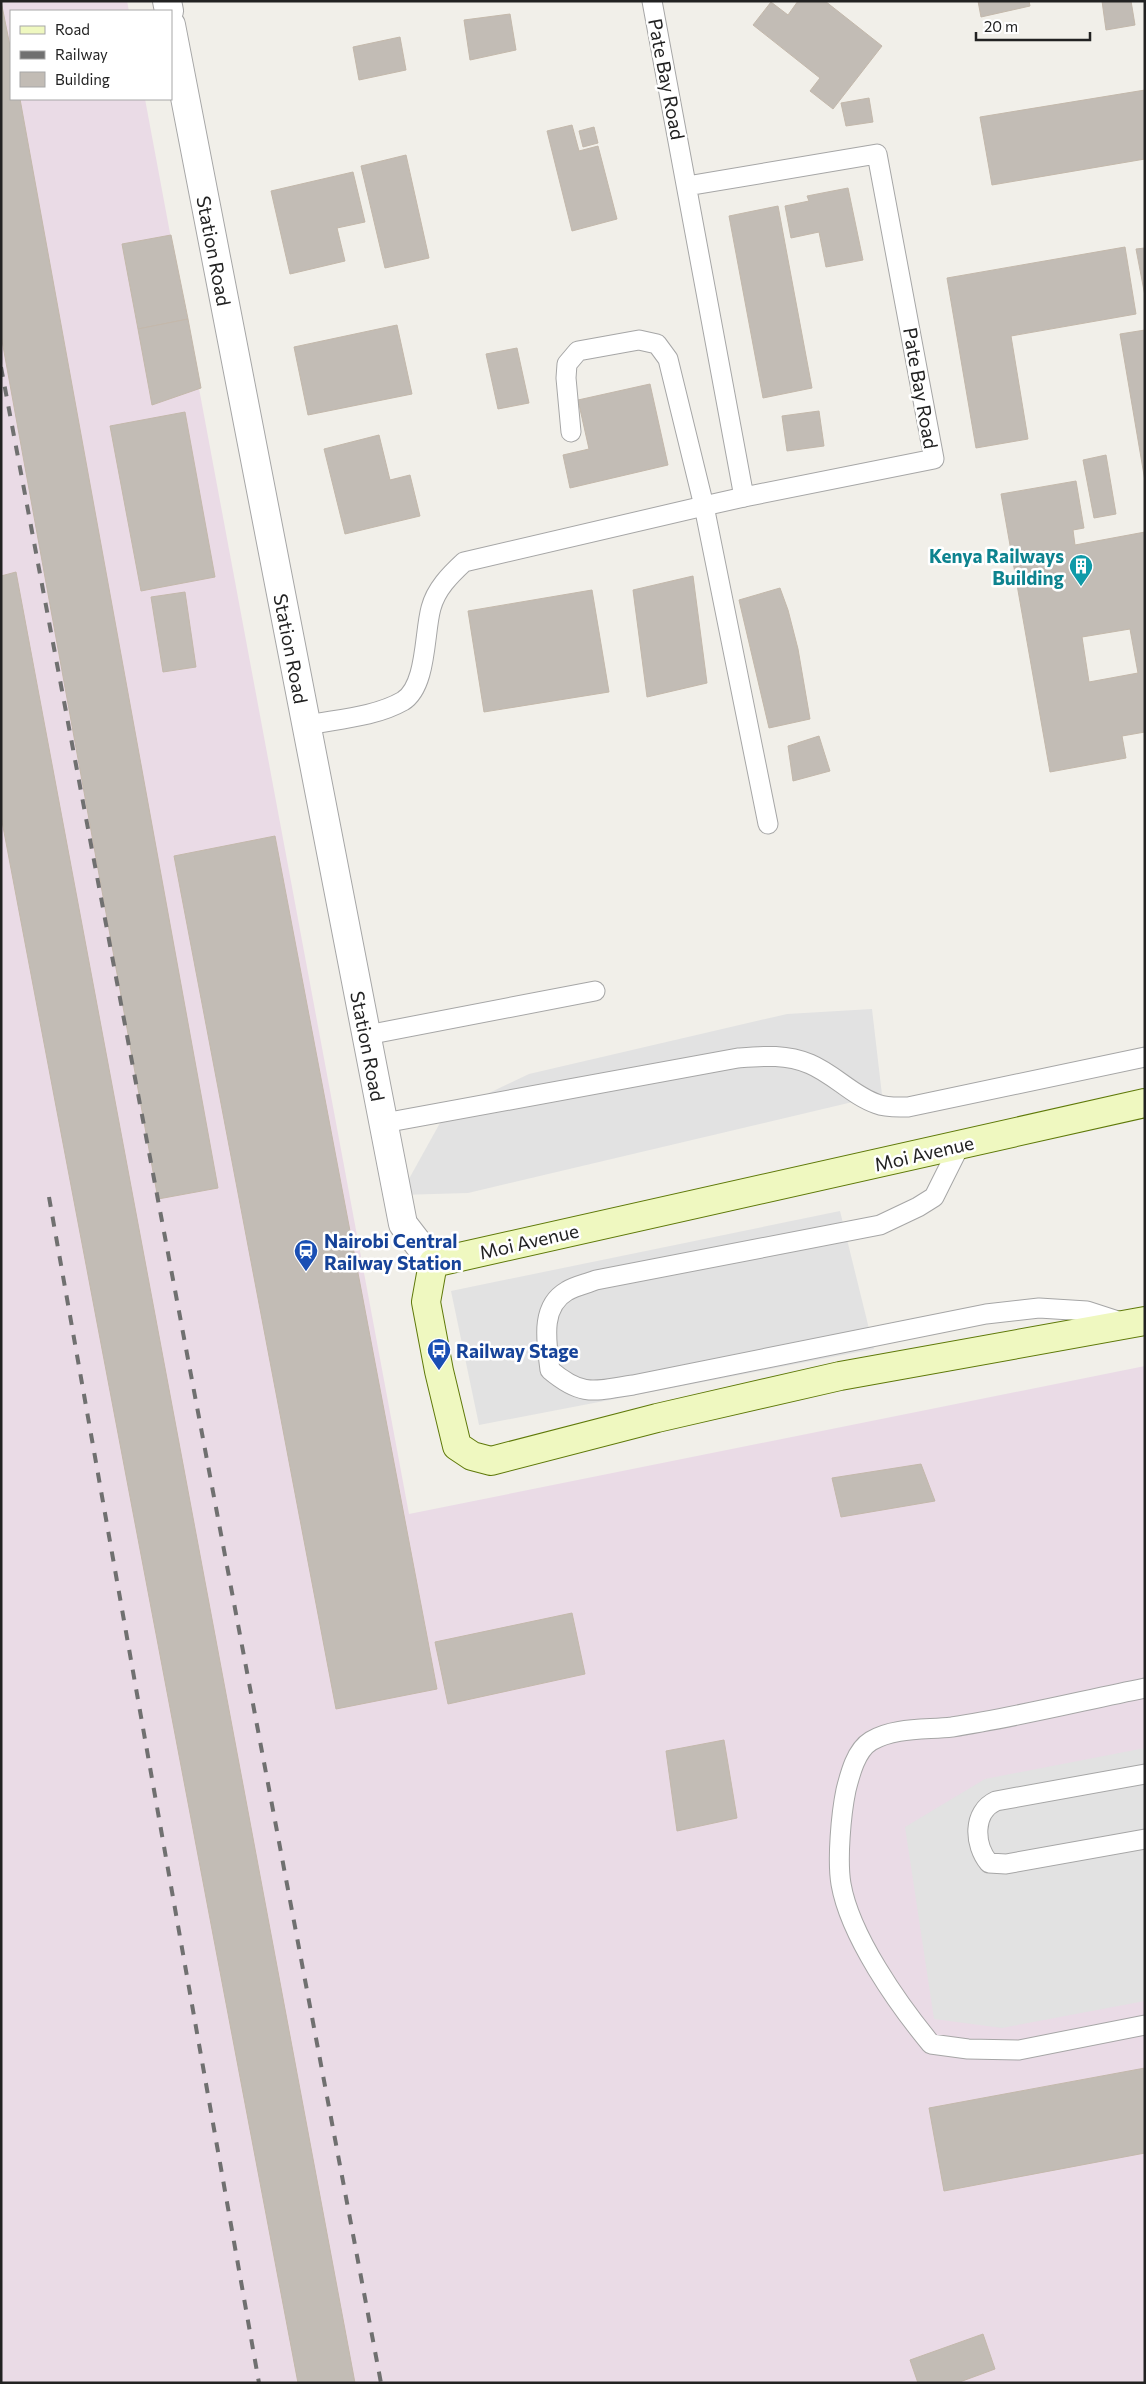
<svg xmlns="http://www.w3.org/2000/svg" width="1146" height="2384" viewBox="0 0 1146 2384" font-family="Commissioner,sans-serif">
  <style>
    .railway { fill: #eadbe6 }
    .parking { fill: #e2e2e2 }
    .building { fill: #c2bcb5; stroke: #c3b8ab; fill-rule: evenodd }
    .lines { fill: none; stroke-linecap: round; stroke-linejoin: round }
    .lane-casing { stroke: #a6a6a6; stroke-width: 21 }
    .street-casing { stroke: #a6a6a6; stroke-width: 30 }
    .secondary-casing { stroke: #5f7909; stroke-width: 30 }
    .lane { stroke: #fff; stroke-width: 19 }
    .street { stroke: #fff; stroke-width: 28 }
    .secondary { stroke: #eff8c0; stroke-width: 28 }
    .rail { stroke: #707070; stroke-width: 4; stroke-dasharray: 10 10; stroke-linecap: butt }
    .labels { text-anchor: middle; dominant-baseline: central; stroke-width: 5; stroke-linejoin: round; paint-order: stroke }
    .street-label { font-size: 19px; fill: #222; stroke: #fff }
    .culture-label { font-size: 19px; font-weight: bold; fill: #0d838f; stroke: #fff; text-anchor: end }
    .transit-label { font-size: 19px; font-weight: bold; fill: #164399; stroke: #fff; text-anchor: start }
  </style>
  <rect width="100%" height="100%" fill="#f1efe9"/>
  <!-- railway -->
  <path class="railway" d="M1,1H127L129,11H11V99H145L409,1514L1145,1366V2383H1Z"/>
  <!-- parking -->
  <g class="parking">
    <path d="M872,1009L882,1095L468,1193L400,1195L445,1114L529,1074L787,1014Z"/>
    <path d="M840,1211L874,1349L479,1425L451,1291Z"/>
    <path d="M1145,1748V2001L1002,2028L934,2019L905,1827L985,1779Z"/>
  </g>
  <!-- building -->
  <g class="building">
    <path d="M1,1L11,51V99H20L218,1188L158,1199L1,335Z"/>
    <path d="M798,1H825L882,46L833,109L810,91L820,78L753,25L771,2L788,15Z"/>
    <path d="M978,1H1029L1030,6L981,17Z"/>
    <path d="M1102,1H1131L1135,25L1106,30Z"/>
    <path d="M510,14L516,50L470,60L464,20Z"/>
    <path d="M400,37L406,70L359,80L353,47Z"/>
    <path d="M1145,90V159L992,185L980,117Z"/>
    <path d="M869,98L873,122L846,126L841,103Z"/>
    <path d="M572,125L579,151L598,146L617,219L572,231L547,131Z"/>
    <path d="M594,127L598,143L583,147L579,131Z"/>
    <path d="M406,155L429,258L385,268L361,166Z"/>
    <path d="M353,172L365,222L337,228L345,261L290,274L271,191Z"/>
    <path d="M848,188L863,260L826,267L819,232L791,238L785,206L809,201L807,196Z"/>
    <path d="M778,206L812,388L763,398L729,216Z"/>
    <path d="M171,235L188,319L138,329L122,244Z"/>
    <path d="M1125,247L1136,314L1011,336L1028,439L976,448L947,278Z"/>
    <path d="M1145,248V296L1136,249Z"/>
    <path d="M188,319L201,388L152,405L138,329Z"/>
    <path d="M397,325L412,394L308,415L294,347Z"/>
    <path d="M1145,330V481L1120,334Z"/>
    <path d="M517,348L529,403L498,409L486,354Z"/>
    <path d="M650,384L668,465L570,488L563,455L589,449L578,400Z"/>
    <path d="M819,411L824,446L787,451L782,416Z"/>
    <path d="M185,412L215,577L141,591L110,426Z"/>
    <path d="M379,435L390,480L410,475L420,516L345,534L324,449Z"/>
    <path d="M1106,455L1116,514L1094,518L1083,460Z"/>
    <path d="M1076,481L1084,528L1073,530L1075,545L1145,532V732L1122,736L1126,758L1050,772L1001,494ZM1130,629L1138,673L1089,682L1082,637Z"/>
    <path d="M16,572L355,2383H298L1,816V576Z"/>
    <path d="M693,576L707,683L647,697L633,590Z"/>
    <path d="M780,588L788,610L798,649L810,719L769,728L739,600Z"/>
    <path d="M592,590L609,692L484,712L468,611Z"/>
    <path d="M185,592L196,667L163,672L151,597Z"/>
    <path d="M819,736L830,771L793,781L788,746Z"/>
    <path d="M275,836L437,1689L336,1709L174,856Z"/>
    <path d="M921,1464L935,1501L841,1517L832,1478Z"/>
    <path d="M572,1613L585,1674L448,1704L435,1642Z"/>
    <path d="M724,1740L737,1818L677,1831L666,1751Z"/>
    <path d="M1145,2068V2153L944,2191L929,2108Z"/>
    <path d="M983,2334L995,2369L957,2383H918L910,2360Z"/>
  </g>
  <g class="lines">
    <!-- lane casing -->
    <g class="lane-casing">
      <g id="lane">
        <path d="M652,1L744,497L934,459L877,154L687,186"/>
        <path d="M744,497L704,506L768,824"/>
        <path d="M307,725C338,719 375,717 403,701C427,686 424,633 431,608C436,589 450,575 464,562L704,506L668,359L657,344L639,340L578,351L567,364L566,378L571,432"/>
        <path d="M367,1035L595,991"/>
        <path d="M384,1123L738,1058C764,1056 786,1054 810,1064C834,1074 853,1096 877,1104C887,1108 897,1107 908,1107L1145,1057"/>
        <path d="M960,1145L934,1197L918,1207L880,1225L596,1280C586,1284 575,1286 567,1291C539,1307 547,1344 550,1370C582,1397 594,1391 633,1385L986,1314L1039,1308L1087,1311L1124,1323"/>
        <path d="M1145,1688C1081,1701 1017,1717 952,1727C927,1730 894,1727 871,1741C856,1750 850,1774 846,1790C841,1814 837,1860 841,1884C850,1936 898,2004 931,2044L968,2049L1019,2050L1145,2025"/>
        <path d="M1145,1774L996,1801C972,1812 974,1845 989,1863L1006,1864L1145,1839"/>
      </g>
    </g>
    <!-- street casing -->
    <g class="street-casing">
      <g id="street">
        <path d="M167,1L169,11"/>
        <path id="s1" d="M171,25L403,1224L433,1263"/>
      </g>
    </g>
    <!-- secondary casing -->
    <g class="secondary-casing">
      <path id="secondary" d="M1145,1103L433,1263L426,1302L439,1371L457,1446L472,1456L491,1461L657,1418L840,1376L1145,1321"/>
    </g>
    <!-- lane -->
    <use href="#lane" class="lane"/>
    <!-- street -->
    <use href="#street" class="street"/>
    <!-- secondary -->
    <use href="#secondary" class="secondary"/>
    <!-- rail -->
    <g class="rail">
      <path d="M1,367L381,2383"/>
      <path d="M49,1197L259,2383"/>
    </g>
  </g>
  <!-- icons -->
  <defs>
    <g id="building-pin" transform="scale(1.25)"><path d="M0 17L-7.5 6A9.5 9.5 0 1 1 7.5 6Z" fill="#0f9aa8" stroke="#fff"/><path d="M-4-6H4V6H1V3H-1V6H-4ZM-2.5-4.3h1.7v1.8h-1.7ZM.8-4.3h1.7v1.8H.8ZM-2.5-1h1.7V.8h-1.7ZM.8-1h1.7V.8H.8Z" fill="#fff"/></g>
    <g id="station-pin" transform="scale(1.25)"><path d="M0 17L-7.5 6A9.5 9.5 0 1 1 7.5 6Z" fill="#1a4fb4" stroke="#fff"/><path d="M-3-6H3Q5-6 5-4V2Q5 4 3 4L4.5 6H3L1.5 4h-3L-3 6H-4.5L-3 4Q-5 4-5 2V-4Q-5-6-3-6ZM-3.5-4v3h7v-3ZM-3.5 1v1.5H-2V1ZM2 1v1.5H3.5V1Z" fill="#fff"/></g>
    <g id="bus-pin" transform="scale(1.25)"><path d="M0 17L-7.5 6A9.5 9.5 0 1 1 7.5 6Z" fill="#1a4fb4" stroke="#fff"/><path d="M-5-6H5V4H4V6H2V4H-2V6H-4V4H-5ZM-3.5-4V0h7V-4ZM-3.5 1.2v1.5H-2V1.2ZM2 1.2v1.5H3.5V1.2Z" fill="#fff"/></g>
  </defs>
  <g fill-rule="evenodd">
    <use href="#building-pin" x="1081" y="566"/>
    <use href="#station-pin" x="306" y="1251"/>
    <use href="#bus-pin" x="439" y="1350"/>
  </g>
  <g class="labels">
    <!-- street labels -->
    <g class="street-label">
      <text transform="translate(667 79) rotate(79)">Pate Bay Road</text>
      <text stroke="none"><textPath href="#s1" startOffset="230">Station Road</textPath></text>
      <text transform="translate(921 388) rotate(80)">Pate Bay Road</text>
      <text stroke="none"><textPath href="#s1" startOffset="635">Station Road</textPath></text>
      <text stroke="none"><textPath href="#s1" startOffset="1040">Station Road</textPath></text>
      <text transform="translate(924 1153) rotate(-13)">Moi Avenue</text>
      <text transform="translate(529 1241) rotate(-13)">Moi Avenue</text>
    </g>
    <!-- culture labels -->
    <g class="culture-label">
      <text x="1064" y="555">Kenya Railways<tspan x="1064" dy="22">Building</tspan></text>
    </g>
    <!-- transit labels -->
    <g class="transit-label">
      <text x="324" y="1240">Nairobi Central<tspan x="324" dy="22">Railway Station</tspan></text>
      <text x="456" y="1350">Railway Stage</text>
    </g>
  </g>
  <!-- border -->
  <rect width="1146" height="2384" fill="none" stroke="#222222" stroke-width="5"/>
  <!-- legend -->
  <rect x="10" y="10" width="162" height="90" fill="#ffffff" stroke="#a7a7a7"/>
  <rect x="20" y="26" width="25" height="8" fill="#eff8c0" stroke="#a7a7a7"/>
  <text x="55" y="35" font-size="15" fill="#222222">Road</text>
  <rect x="20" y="51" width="25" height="8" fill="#707070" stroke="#a7a7a7"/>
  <text x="55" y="60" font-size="15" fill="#222222">Railway</text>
  <rect x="20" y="72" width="25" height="15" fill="#c2bcb5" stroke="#a7a7a7"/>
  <text x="55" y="85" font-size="15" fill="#222222">Building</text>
  <!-- scale -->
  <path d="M976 32v8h114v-8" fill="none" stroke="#222222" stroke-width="2.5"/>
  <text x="984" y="32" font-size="15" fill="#222222" stroke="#ffffff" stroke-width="4" paint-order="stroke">20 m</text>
</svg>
